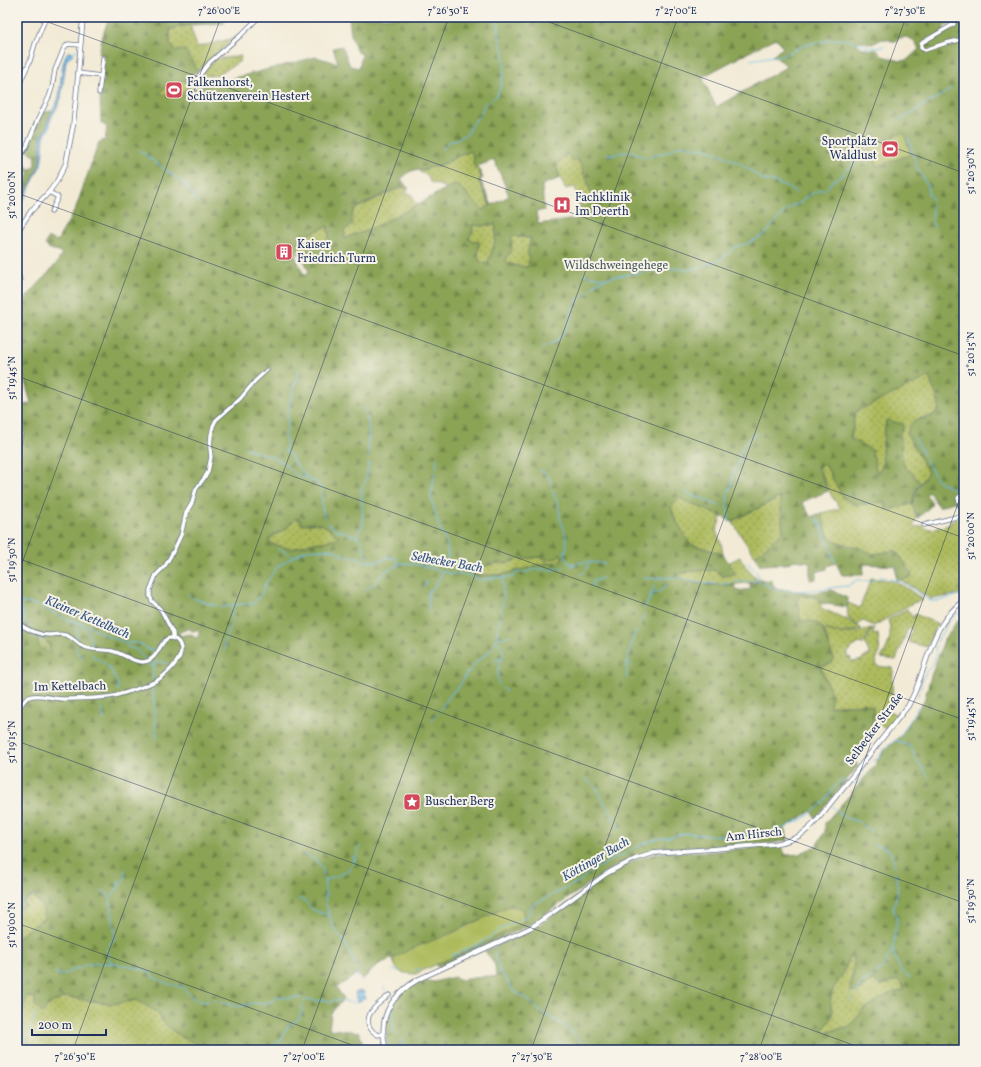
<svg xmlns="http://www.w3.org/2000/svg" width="981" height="1067" viewBox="0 0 981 1067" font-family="Vollkorn,serif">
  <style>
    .green { fill: url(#green-dots); stroke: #64755e }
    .forest { fill: url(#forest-firs); stroke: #526959; fill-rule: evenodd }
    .wetland { fill: url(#wetland-marsh); stroke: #64755e }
    .pitch { fill: #adbb5d; stroke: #64755e }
    .water { fill: url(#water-rules); stroke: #4476a3 }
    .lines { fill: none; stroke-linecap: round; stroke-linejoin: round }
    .stream { stroke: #6dbce8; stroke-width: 1 }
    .minor-casing { stroke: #667088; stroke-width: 5 }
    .major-casing { stroke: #667088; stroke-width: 5.5 }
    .minor { stroke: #fff; stroke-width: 3.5 }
    .major { stroke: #fff; stroke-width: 4 }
    .ticks { fill: none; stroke: #1b2f5e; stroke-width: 1; stroke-opacity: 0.45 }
    .labels { text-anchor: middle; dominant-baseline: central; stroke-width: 4; stroke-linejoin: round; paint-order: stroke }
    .poi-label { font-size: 12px; fill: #1b2f5e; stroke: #f7f3e8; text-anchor: start }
    .park-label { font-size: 12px; fill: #47595e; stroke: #f7f3e8 }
    .street-label { font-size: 12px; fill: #1b2f5e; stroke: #f7f3e8 }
    .water-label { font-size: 13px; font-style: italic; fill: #305280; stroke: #f7f3e8 }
    .neatline { fill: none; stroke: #1b2f5e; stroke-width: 1.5 }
    .ticks-label { font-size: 10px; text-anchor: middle; fill: #1b2f5e }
  </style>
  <defs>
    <pattern id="green-dots" width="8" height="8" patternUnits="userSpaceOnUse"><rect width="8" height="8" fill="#adbb5d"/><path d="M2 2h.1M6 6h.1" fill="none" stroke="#8c9850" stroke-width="1.8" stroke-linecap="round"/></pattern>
    <pattern id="forest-firs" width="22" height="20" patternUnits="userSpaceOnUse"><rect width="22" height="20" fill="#8aa354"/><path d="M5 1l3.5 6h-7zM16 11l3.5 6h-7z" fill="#708549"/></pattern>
    <pattern id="wetland-marsh" width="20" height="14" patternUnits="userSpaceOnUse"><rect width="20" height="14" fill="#adbb5d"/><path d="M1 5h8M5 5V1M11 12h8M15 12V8" fill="none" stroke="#8c9850"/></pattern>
    <pattern id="water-rules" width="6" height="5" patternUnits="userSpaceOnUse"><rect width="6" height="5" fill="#6dbce8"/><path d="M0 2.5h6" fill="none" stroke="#5999bf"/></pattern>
  </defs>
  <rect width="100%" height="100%" fill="#f7f3e8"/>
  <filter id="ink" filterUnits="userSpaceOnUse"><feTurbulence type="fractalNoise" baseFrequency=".025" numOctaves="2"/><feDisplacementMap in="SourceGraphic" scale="8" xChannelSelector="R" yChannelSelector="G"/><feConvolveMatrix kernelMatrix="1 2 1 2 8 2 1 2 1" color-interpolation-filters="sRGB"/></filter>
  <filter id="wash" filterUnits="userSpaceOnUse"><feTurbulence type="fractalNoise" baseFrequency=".012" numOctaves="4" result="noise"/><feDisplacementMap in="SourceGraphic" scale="16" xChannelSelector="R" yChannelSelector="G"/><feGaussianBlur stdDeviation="0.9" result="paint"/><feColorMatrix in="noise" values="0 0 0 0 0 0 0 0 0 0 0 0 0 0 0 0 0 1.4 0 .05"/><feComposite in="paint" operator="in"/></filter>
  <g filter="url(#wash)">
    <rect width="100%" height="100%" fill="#f2ead5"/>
    <!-- green -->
    <g class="green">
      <path d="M190,25L197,47L234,38L198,71L185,51L175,52L170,43V29Z"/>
      <path d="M241,56L240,61L219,74L211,76L200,75L215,59Z"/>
      <path d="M471,151L474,159L475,168L477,169L481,176V178L479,180L480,183L490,206L483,210L458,185L447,188L430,182C428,173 424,176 419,171L446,163L458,156Z"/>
      <path d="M567,153L578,159L588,183L592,199L578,200L575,187L565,189L556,166Z"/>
      <path d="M401,187H407L409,188L405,192L412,195L414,201L418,205L364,232L350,236L345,239L344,230C357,223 350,226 352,216C352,214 354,211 355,209Z"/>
      <path d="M495,224C498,238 492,252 487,265L479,261L478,254L479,242L468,239L473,231L472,225L482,226Z"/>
      <path d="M327,226L329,234L328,242L321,244L287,259L280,255L282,248L286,247L300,238Z"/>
      <path d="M513,235L518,237L531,238L528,250L529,264L528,267C522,267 510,265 506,261C506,256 510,254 511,249C512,243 510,240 513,235Z"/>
      <path d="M929,376C932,386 939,399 939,409L934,415L915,420L922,461L928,472L921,483H920L911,472L906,469L902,460L900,433L886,420L882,453L883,464L877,475L851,439L855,412Z"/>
      <path d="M825,464L843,498L884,502L887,510L912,504L917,519L913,524L914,527L924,526L927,529H934L951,524L950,521L961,517L964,514V567L962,568L964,579C959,584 959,588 962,594L931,599L901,580L911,577V572L896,551L872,554L863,549L850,547L833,540L828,536L821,513L838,509L840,507L832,497L822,474L818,468Z"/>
      <path d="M964,467V484H959L955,479L954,475L959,474Z"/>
      <path d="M780,497L783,532L755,556L743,539L732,521Z"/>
      <path d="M679,498L722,516L716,531L721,543L723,554L690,544L674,517L671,506Z"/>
      <path d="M295,519H300L309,524L320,523L330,529L340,537L324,542L312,543L292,549L272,544L269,540L273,536L286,529Z"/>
      <path d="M560,553L562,557L561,560L558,562L543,564L502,575H473L465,571L470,570L473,573L477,568L497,563H508L515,560L539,557L543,558L545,560L550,559Z"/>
      <path d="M740,557C746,566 751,578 764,580C738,585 701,590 677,576L682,573L693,571L715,570L723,576L736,574L728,563Z"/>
      <path d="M871,578C881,579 891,580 900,584C908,588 916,595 923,600L919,601L913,603L891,616L874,626L861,620L858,626L848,618L847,607L848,603L860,608Z"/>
      <path d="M798,594L820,598L821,608L848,620L862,629L849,632L841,633L832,631C845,636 858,631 871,629L862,645L860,643C853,647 847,649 847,658L850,657L852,662L862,660L863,657L870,655L865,643L872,629L874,628L873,635L878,634L880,652L876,660L877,666L893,668L892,698L887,710L898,715L887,730L873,720V707L864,703L856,705H839L829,708L827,682L820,666L832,663L828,642L824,630L832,631L823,629L821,626L808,621L800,622Z"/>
      <path d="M907,609L913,618L915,614L938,624L934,631L927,647L911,643L908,641L912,629L908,628L896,660L881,658C889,645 893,635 888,620Z"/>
      <path d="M34,895L35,898L42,906L45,916L42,920H40L36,925H34C28,929 24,935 17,937V909L23,907L26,905L23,903Z"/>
      <path d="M849,957L854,960V969L850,986L859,991C863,986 867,983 874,981C876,982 878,984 880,985C884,986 892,981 897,980L902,983L904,990L864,1009L850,1026L828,1032L823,1031L833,1012C828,1002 831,992 837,982C838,980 841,977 842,975C845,969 847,963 849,957Z"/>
      <path d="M27,996L35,998V1006L42,1013L53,1002L66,997L113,1004L137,1000L158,1013L163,1022L198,1045L213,1050H26L30,1040L26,1037L19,1050H17V1029Z"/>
    </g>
    <!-- forest -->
    <g class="forest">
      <path d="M109,17H187L188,19L208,17H222L225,23L190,25L170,29V43L175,51L185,50L198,71L185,79L191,89L316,57L338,63L333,48L342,46L350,66L359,68L362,54L357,52L351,35L349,17H964V467L959,474L954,475L959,484H964V495L959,496V504L953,502L939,507L929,492L926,495L932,502L931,506L918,518L912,504L916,491L928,472L907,434C911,413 924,423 935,414C937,412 938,410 939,409V402L929,377L855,412L851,439L872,450L877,474L883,464L882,453L886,420L903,424V428L900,433L902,460L906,469L911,472L920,483L915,491L912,504L887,510L884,502L856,505L843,498L825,464L817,468L821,474L828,491L802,502L811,517L821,513L828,536L833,540L850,546L863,549L872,554L896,551L911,572V577L896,581V566L864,564L863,575H842L836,563L827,566V569L816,572V579L810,580V562L794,560L786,564L760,565L755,556L783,532L780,497L732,521L679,498L671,506L674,517L690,544L723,554L736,574L723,576L715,570L693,571L682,573L677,576C692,586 718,585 735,585L737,591L751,589L749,584L771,580L775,588L812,593L832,590L847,598L848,603L847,607L820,603L819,598L798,595L800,621C819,620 822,624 827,641C829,647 832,653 834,659L832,663L820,667L832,695L830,707L839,705H856L864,703L873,707V720L868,743L855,761L858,766L816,818L811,811L785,828L788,840L772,843L666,850L651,852L622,863L609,870L528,926L438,968L436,964L486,942L524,922C524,909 521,907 509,906L452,933L379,964L363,979L357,974L336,988L344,998L331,1013L329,1029L359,1032L365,1050H213L198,1045L178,1035L163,1022L158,1013L137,1000L113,1004L66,997L53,1002L42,1013L35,1006V998L27,996L17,1029V937C24,935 28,928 34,925H36L40,920H42L45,916H44C43,913 44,911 43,909C42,903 35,902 34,894L22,902L26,905L23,907L17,909V407L31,403L24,379L17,373V308L57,263L62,253L48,248L45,244L48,238L57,241L75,210L99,142L105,140L107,127L101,123L100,94L101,82H104V77H102L104,55L99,54L102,38ZM956,21L959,24L953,29L945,31L943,28L950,23ZM907,37L913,40L919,49L907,60L901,61L882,56L877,49C869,51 863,49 857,44V42L860,41L872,44L882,39L889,40L892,41H896L899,38ZM776,38L783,48L772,55L784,63L786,67L716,107L702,77ZM471,151L474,159L473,163L475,168L477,169L479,172L481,178L479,180L480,183L489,202L490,206L483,210L458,185L447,188L398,215L364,232L350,236L345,239L344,230C357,222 350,226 352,216C352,214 354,211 355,209C369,202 392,188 407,187L401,179L409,172L418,169L419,171L446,163L458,156ZM567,153L572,161L578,159L588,183L592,199L578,200L580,212L577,219L538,224L536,212L544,210L542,185L560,178L556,166ZM494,160L502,178L509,196L492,205L480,180L483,178L478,166ZM495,224C499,237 492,252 487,264L479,261L478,254L479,242L468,239L473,231L472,225L482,226ZM328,226L329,234L328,242L321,244L301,253L309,272L304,275L295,256L287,259L280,255L282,248H286L290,252L298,250L300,238ZM513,235L518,237L531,238L528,250L529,263L528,267C523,267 504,265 506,259C506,256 510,254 511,251C513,245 510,241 513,235ZM295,519H300L301,524C306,524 318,523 320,524C328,526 333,533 339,537L324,542L312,543L292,549L272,544L269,540L273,535L286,529ZM560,553L562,557L561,560C556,564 549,563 543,564C520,569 487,583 465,571L470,570L471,572H475L477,568L497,563H508L515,560L539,557L543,558L545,560C551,559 557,560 560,553ZM191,628V631L198,630L199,631V635L196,638L190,634L180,636L179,632ZM37,639H45L50,653L40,648Z"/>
      <path d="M53,111L48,119L47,127L43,133L41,138V157L38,168L25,194L17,202V183L23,184L30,172L23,170L25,164L28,169L34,168L36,157L26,149L43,112Z"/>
      <path d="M964,616V1050H388L385,1033L386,1021L390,1009L394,1001L405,988L427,981L434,982L454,977L462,980L486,976L496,977L495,965L485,951C502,943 521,936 537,926C573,903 609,866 651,855C667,851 689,851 706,852L780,845L786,855L799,854L816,846L825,832V823L875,766L878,759L887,748L902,734L924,701L931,676L944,640L957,621ZM849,957L854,960C854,971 850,981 850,991C861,994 864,983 874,981C876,982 878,984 880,985C884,986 892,981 897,980L902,983L904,990L894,992L887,995L864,1009L850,1026L828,1032L823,1031C826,1023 831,1022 833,1012C828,1002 831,992 837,983C838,980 841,978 842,975C845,969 847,963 849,957Z"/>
      <path d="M26,1036L30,1040L26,1050H19Z"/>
    </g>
    <!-- wetland -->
    <path class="wetland" d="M37,639H45L49,645L50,654L40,648Z"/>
    <!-- pitch -->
    <g class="pitch">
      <path d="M184,80L188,86L178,98L159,93L168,86Z"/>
      <path d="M904,133L911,154L877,166L870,144Z"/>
      <path d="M509,906C521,907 524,909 524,922L486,942L415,974C402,973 397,974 393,960C402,950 439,939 452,933C471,924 490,915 509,906Z"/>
    </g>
    <!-- water -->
    <g class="water">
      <path d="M68,52H71L73,54L70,56L66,61L61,98L57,108L51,118L50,127L44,137L43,152L41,165L23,201L17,207V204C28,193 38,173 41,157C42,150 39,143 42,136C43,133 45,131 47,128C48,125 48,122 49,119C51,111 57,105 59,97C61,86 61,59 68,52Z"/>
      <path d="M362,990L363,991L366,998L357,1002L355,993Z"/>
    </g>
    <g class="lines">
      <!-- stream -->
      <g class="stream">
        <path d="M71,53L77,50"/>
        <path d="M751,60L768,57L784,55L805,45L830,40L841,39L851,41L865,45L866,47C872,48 878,48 884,46"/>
        <path d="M490,101L496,96L499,92L504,70V51C497,42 501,27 496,18L494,17"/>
        <path d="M900,120L938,97L942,95L951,89"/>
        <path d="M908,137L911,149L916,161V165L927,185L929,195L932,197V200"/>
        <path d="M442,149L450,141H453L468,133L470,127L482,112L484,105L486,102"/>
        <path d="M139,150L186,185L198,203"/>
        <path d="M607,154L615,155L618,153L634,152L642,157H651L654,155L665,153L680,145L696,148L708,149L738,162L754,173L762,180L772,181L781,185L788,187L792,191L796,193"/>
        <path d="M932,204C931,210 934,214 932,219"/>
        <path d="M932,221L933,224L935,227"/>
        <path d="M584,274C591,277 597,277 605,278"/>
        <path d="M593,287L598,282L606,278L617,276L672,268L687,270L700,267L722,259L735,247L749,243L762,236L767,232L784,212L792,206L801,203L805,197L820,190H824L828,187L831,182L843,175L844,172L853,165L855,160L858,158"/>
        <path d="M542,348C558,343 566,333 571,317C572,312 573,306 576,302C580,297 586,295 590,290"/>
        <path d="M299,370L298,380L294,384L292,395L288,411L287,432L284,434L287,443L284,450L291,456L293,461L296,464L310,481L316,482L321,488L322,493V506L324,517"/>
        <path d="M17,387L18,388"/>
        <path d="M365,407V412"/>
        <path d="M17,408L18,414"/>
        <path d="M366,417C372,429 366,444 369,457"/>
        <path d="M915,438L937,480L962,494"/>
        <path d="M246,448C259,453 276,456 287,466C290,468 291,471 294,473C298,477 304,476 308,479"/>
        <path d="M17,463L20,452L21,443"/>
        <path d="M436,468L437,458"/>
        <path d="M540,470C546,473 550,477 551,484"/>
        <path d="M435,472L431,497L439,527L447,544L448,563L446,568"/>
        <path d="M551,489L558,503L560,518L565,531L567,543L565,554L567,562L569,563L575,564"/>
        <path d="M684,491L692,496L701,498L720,506"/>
        <path d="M816,517L820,524L835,562"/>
        <path d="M729,522L727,505L728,493L732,483L733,474L738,464L740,453L743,446L747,440L757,433"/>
        <path d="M327,523L337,530L345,532L351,535L356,536L363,542"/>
        <path d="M357,537L359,531L363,525L361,490L366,480L369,463"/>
        <path d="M363,546L364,547V553L368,556L370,560L373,562L384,560L388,556L392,559L395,557L397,559V562L398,564L407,563L419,565L453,574L467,575L480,580L500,577L509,578L513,577L517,572H528L536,569L551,570L564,567"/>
        <path d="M278,549L286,552L291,556"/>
        <path d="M747,561C750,568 757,570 759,577"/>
        <path d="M571,566C583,560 591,562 605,564"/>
        <path d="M586,569L588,565L590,563"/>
        <path d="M580,575L584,572"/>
        <path d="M880,577L886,578"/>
        <path d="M643,578L650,579L658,577L665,578L674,577L701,583L723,584L731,583"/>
        <path d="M890,579C902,581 910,587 920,594C923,596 927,600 931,601C940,603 954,595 964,594"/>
        <path d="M656,581L660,577"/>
        <path d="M870,581L878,579"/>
        <path d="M734,582L754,580L759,581"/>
        <path d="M763,583L770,586L776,590H785L801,591L848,586L858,579L861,581H868"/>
        <path d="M424,587L427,581"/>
        <path d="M593,588V581L603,578"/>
        <path d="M365,590L378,580L385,571L399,565"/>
        <path d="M188,595L190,596"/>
        <path d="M193,598L207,603L217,606"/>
        <path d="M649,601L654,586"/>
        <path d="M17,602L19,604L22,603H28L39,606L66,619L89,626L105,635L124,642L128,647L137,650L144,659"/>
        <path d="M19,604C22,608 22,612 24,617C25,621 28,624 31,628"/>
        <path d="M221,607L243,604H253L262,593L265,584L278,566L294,556L304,551L313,549L323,550L330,549L337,551L343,556L358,557L366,562H372"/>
        <path d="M644,608L653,594L662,590L666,584"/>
        <path d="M429,610L428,599V592L435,586L443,572"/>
        <path d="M74,621L76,624L77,638"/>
        <path d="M80,624C88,631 91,636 92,647"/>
        <path d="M641,626L644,615"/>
        <path d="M33,635L41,639L45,647"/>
        <path d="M497,638L505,637L510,635"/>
        <path d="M497,641C500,644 504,650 503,656C502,658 501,660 500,662C498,667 497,680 499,685"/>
        <path d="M126,642L141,644L148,650L151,649L155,652"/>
        <path d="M937,642L939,637L944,631L948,622L957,614L964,612"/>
        <path d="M495,644L501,616V609L503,602V578"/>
        <path d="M76,645C75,651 78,655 83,657"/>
        <path d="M224,652L225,639L232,625V609L233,606"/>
        <path d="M92,654L94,657L106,664L112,672L118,685V691"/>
        <path d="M495,661L501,658"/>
        <path d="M628,661L633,667"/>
        <path d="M147,663L148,665H154L152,680"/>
        <path d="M152,664C159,661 163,661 170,665"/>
        <path d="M627,679C626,666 628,655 632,643C633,640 633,637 634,633L637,631"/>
        <path d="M152,684L157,739"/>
        <path d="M502,688L506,692"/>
        <path d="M920,689C921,685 922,678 925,674C927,669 932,666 934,661C937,655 934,650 936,645"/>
        <path d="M918,696L919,692"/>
        <path d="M440,710L451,694L461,684L466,674L471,670L476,662L487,654L493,647"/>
        <path d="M104,720L101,703C105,699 114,701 118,697"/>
        <path d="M432,720L437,714"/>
        <path d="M898,738L901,735L918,707"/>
        <path d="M895,740L910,746L915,757L928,776"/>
        <path d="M873,761L879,757L885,748L896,740"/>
        <path d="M868,764L870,762"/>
        <path d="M585,779L596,787L619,828L621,830"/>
        <path d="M852,783H858L861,780L863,769L866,765"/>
        <path d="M832,806L843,817L859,822"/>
        <path d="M862,825L871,831"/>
        <path d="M874,844L887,849"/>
        <path d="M885,845L887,849L890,851L895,866"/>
        <path d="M304,854L311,857L317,861L322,867L324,876L326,904L332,924L334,928L346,944L353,961L356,966"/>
        <path d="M352,856L354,858V861"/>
        <path d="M118,880L119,887"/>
        <path d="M325,880C335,877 347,874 353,864C356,859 357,852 360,846"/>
        <path d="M102,890L110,898"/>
        <path d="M298,899C311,902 306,906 314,910C319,913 325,913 330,916"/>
        <path d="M893,949C897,965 897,967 910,978"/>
        <path d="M494,950L495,958L498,964L500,974L506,978L509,985L515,992L528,1000L541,1012L563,1025L572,1032L582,1044"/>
        <path d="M451,956L479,944L493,935L500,929L527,916L530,912L532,906L534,904L580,881L597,867L602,866L613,858L621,856L634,848L656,839L670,837L681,834L689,833L705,835L739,836L750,833H763L784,828L806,817L823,803L836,785L841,781L845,780"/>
        <path d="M113,963L109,960V958L107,953V948L114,939L115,933L111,907L110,899L125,878V869"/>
        <path d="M393,970L399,971"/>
        <path d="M358,971V978L362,982"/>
        <path d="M414,971L422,968"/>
        <path d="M55,972C57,974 58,975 61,975C64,975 74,970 76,968L79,969L84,965L93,964L117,963L120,965H128L143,970H146L151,973V975L153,977C158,979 163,982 169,984C173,985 178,986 183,987C189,995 197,1004 209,1001"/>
        <path d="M384,987L385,990"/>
        <path d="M214,1000L238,1007L254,1003L265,1004L273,1000L276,996C280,996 283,998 287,998C292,998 295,996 301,998"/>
        <path d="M304,1002L308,999L316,1001L324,1000L331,1002L334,1000L353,1003L357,1002"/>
        <path d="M849,1002L860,985L864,981L870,978L882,969L893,947L897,920L893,908L897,895L898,888L895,872"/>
        <path d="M393,1009V1030L401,1038V1050"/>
        <path d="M402,1042L406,1050"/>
        <path d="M21,1050L34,1020L36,1012"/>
        <path d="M271,1050L278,1042L281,1040L288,1026L300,1018L302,1005"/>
      </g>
    </g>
  </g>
  <g filter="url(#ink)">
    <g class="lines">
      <!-- minor casing -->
      <g class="minor-casing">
        <g id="minor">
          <path d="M954,24L923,42L921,44V48L925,50L946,43L964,39"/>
          <path d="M78,73L101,76"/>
          <path d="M195,81L210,62L241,35L259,17"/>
          <path d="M17,89L30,61L35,44L46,17"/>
          <path d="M99,93L103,58"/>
          <path d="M17,160L26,148L38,119L49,97L52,88L55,70L64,48L68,44L80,45"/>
          <path d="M49,192L58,197L51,212"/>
          <path d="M17,276L19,277L20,280L17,286"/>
          <path d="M17,399C21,417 23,432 17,450"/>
          <path d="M924,525L960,516L963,513L958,498L960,496H964"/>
          <path d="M17,622C27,630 37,635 50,635C55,635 60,633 65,635C72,636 76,643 82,646C92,651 102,649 112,651C123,653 131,662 143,662C161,661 160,632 174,639C178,640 180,644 181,648C183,660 164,677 154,682C143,687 125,693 114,696C97,699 79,699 62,699C51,699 40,693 29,697C24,699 21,706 17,710"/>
          <path d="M173,638V633L161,610L152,601L150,596V590L156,575L165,566L174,550L181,535L186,513L192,503L196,489L205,477L208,472L211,457L210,448L211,435L213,426L216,420L240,399L255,381L267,370"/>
          <path d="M383,1034L378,1035C374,1033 371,1030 369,1026C364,1013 380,1003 389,995"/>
        </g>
      </g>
      <!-- major casing -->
      <g class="major-casing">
        <g id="major">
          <path d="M17,232L31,211L49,192L57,181L66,163L73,126L76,98L83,17"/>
          <path d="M386,1050C377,1017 391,995 419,979L530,928L551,914L606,874L617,868L635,859L654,853L666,852L713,849L773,844C794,841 804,835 818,819L908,706C911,700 914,694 916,689C930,654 932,625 964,600"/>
        </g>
      </g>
      <!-- minor -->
      <use href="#minor" class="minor"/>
      <!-- major -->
      <use href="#major" class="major"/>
    </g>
  </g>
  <!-- ticks -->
  <path class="ticks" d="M34,17L964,356M535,17L964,173M17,193L964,538M17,376L964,720M17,558L964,903M17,577L221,17M17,741L867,1050M17,923L366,1050M73,1050L449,17M302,1050L678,17M531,1050L906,17M759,1050L964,487"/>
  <!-- icons -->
  <defs>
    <g id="stadium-square" transform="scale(0.9)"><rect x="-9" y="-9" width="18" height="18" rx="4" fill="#d1495b" stroke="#f7f3e8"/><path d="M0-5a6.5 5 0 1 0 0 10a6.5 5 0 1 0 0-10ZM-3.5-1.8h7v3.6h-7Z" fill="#fff"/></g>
    <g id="hospital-square" transform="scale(0.9)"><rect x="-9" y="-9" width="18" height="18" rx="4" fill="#d1495b" stroke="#f7f3e8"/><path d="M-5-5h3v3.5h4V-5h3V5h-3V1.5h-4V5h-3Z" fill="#fff"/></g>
    <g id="building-square" transform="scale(0.9)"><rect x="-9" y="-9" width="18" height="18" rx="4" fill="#d1495b" stroke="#f7f3e8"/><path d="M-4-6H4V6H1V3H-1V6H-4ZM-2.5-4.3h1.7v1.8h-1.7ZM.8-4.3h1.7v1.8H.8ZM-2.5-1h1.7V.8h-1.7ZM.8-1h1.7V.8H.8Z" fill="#fff"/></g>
    <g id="sight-square" transform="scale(0.9)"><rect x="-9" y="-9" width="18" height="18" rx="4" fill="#d1495b" stroke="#f7f3e8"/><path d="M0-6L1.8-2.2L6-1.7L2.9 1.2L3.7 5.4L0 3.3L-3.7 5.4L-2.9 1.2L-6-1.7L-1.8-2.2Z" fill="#fff"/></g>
  </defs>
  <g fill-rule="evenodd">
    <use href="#stadium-square" x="174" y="90"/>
    <use href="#stadium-square" x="890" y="149"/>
    <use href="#hospital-square" x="562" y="205"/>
    <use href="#building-square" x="284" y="252"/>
    <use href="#sight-square" x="412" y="802"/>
  </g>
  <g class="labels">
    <!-- poi labels -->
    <g class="poi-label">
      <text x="187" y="83">Falkenhorst,<tspan x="187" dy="14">Schützenverein Hestert</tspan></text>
      <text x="877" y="142" text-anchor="end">Sportplatz<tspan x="877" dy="14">Waldlust</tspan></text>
      <text x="575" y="198">Fachklinik<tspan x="575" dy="14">Im Deerth</tspan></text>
      <text x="297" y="245">Kaiser<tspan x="297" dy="14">Friedrich Turm</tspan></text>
      <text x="425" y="802">Buscher Berg</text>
    </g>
    <!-- park labels -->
    <g class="park-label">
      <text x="616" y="266">Wildschweingehege</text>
    </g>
    <!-- street labels -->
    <g class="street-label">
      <text transform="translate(70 687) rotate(-1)">Im Kettelbach</text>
      <text transform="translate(875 729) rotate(-53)">Selbecker Straße</text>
      <text transform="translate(754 835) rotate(-6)">Am Hirsch</text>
    </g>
    <!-- water labels -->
    <g class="water-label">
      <text transform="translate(447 563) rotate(10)">Selbecker Bach</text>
      <text transform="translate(87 618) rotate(23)">Kleiner Kettelbach</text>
      <text transform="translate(596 860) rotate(-30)">Köttinger Bach</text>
    </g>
  </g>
  <!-- margin -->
  <rect width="981" height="1067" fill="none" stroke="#f7f3e8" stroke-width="44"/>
  <!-- scale -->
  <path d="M32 1029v6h74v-6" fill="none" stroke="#1b2f5e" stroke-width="2"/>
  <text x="38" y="1029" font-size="12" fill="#1b2f5e" stroke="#f7f3e8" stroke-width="3" paint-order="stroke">200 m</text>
  <rect x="22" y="22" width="937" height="1023" class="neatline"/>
  <g class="ticks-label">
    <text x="219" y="14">7°26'00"E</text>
    <text x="448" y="14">7°26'30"E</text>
    <text x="676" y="14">7°27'00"E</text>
    <text x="905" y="14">7°27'30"E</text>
    <text transform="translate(970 171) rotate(-90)" y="4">51°20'30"N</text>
    <text transform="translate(11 195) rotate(-90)" y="4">51°20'00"N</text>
    <text transform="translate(970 354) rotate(-90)" y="4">51°20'15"N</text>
    <text transform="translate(11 378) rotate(-90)" y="4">51°19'45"N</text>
    <text transform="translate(970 536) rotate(-90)" y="4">51°20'00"N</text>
    <text transform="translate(11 560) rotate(-90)" y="4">51°19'30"N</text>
    <text transform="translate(970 719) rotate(-90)" y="4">51°19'45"N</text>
    <text transform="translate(11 742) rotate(-90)" y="4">51°19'15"N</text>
    <text transform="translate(970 901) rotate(-90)" y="4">51°19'30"N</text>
    <text transform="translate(11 925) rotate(-90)" y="4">51°19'00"N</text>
    <text x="75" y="1060">7°26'30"E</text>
    <text x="304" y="1060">7°27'00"E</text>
    <text x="532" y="1060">7°27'30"E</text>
    <text x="761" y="1060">7°28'00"E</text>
  </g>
</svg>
